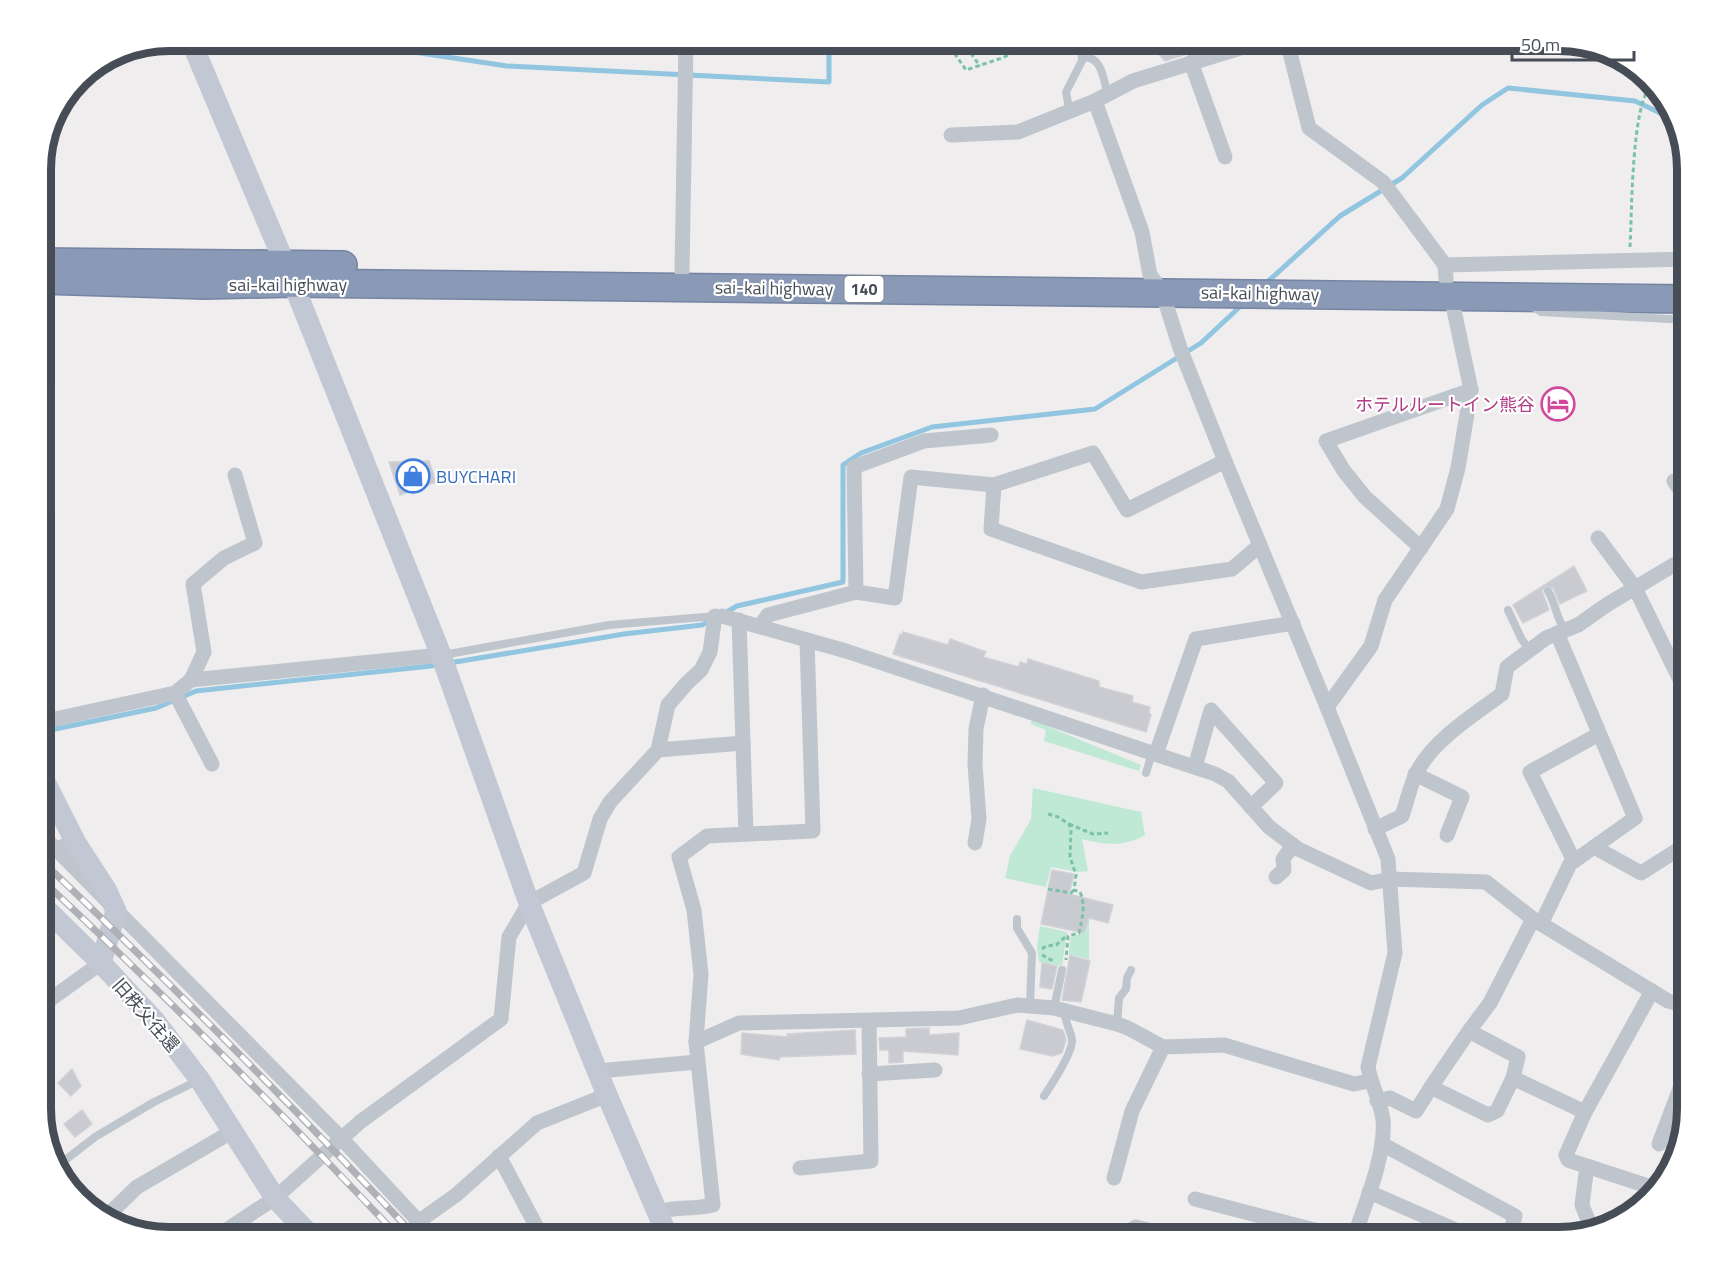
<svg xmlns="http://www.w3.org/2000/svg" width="1728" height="1278" viewBox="0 0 1728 1278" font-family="'Titillium Web','Noto Sans JP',sans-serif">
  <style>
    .green { fill: #bfe8d5 }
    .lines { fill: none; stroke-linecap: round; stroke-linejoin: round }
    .stream { stroke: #91c5e0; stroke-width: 5 }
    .building { fill: #cacbd1; stroke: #d1d2d7; stroke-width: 1.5 }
    .highway-casing { stroke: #7584a2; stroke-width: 30 }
    .path { stroke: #7bc2a9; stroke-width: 3; stroke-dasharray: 4.5 3; stroke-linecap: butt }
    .lane { stroke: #bfc5cd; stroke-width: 8 }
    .street { stroke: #bfc5cd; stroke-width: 15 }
    .secondary { stroke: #c1c7d3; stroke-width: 21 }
    .highway { stroke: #8a99b6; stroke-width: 27 }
    .rail-casing { stroke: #afb1b6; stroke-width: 7 }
    .rail { stroke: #fff; stroke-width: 4.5; stroke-dasharray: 14; stroke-linecap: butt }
    .labels { text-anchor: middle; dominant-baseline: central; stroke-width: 4.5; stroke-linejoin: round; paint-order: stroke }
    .shield { fill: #fff; stroke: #7e8289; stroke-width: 1.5 }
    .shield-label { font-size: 16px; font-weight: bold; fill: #474d57 }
    .street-label { font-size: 18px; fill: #474d57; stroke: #fff }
    .hotel-label { font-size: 18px; fill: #b23c85; stroke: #fff; text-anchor: end }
    .shop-label { font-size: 18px; fill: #366cbe; stroke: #fff; text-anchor: start }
    .rim { fill: none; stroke: #474d57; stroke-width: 8 }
  </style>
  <rect width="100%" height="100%" fill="#efeded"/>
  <!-- green -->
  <g class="green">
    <path d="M1032,720L1141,765L1139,771L1044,741L1046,730L1031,724Z"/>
    <path d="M1033,788L1141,812L1145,835C1124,847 1105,845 1082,839L1088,871L1078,872L1051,867L1046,887L1005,878L1010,856L1031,819Z"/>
    <path d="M1084,920L1089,921V959L1069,954L1070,938L1081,933Z"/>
    <path d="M1040,926L1067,932L1062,966L1039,962L1037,947Z"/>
  </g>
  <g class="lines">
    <!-- stream -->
    <g class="stream">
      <path d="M340,41L507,66L829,82V41"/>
      <path d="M1264,285L1340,216L1402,178L1482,105L1508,88L1635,101L1677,121"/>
      <path d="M725,613L737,606L843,582V465L861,453L932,427L1095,409L1201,343L1244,303"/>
      <path d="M449,663L624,634L702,625L711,620"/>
      <path d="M41,732L156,708L196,691L440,665"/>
    </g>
  </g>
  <!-- building -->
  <g class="building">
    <path d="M1156,40H1206L1203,49L1165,61L1155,50Z"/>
    <path d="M429,461L436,482L400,495L389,462Z"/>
    <path d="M1574,566L1587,591L1560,604L1553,588L1546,586L1542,591L1549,610L1523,623L1513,605Z"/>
    <path d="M903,632L948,645L950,639L986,652L983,657L1019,667L1020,662L1027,664L1028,659L1099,681V687L1133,696L1132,702L1150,707L1149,713L1151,715L1146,732L893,654L900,634L902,635Z"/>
    <path d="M1052,870L1074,874L1069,894L1113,905L1108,923L1089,918L1084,933L1041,924Z"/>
    <path d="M1070,955L1090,961L1081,1002L1062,1000Z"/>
    <path d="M1042,963L1057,966L1052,989L1040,987Z"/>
    <path d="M1027,1020L1063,1030L1066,1040L1062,1053L1052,1056L1020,1049Z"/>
    <path d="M929,1028V1035L959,1033L958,1055L903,1051V1062L889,1063V1050H880L879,1038L906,1037V1029Z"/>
    <path d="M855,1030L856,1054L780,1057L779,1060L741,1054L742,1033L788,1037L787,1034Z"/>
    <path d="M72,1069L81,1086L71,1096L58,1083Z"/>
    <path d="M82,1110L92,1124L75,1137L64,1124Z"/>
  </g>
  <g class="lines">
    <!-- highway casing -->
    <g class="highway-casing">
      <g id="highway">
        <path d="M41,262L343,265"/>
        <path d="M41,280L205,285L293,283L1687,299"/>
      </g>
    </g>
    <!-- path -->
    <g class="path">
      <path d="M946,41L966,70L1002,58L1039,41"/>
      <path d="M962,41L980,66"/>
      <path d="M1630,247C1632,215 1631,103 1652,84"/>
      <path d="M1048,814L1058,817L1069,824L1071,830L1070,857L1076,875L1074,890L1080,892C1086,905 1082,919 1079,933L1068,936L1066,960"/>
      <path d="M1069,824L1093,834L1108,833"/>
      <path d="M1048,889L1071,893L1074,890"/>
      <path d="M1042,949L1046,946L1056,945L1064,938H1068"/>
      <path d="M1042,955L1055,962"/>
    </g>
    <!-- lane -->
    <g class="lane">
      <path d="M1075,41L1081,49L1082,59"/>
      <path d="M1074,110L1068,103L1066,92L1084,57C1103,57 1103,81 1108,94"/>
      <path d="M1530,305L1541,312L1687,320"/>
      <path d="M1548,591C1556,604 1556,618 1565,630"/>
      <path d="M1508,610L1521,638L1529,650"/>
      <path d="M443,655L609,625L716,616"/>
      <path d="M1146,773L1152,753"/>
      <path d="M1017,919V928L1032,953L1030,1006"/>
      <path d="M1054,1008L1062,970"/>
      <path d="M1117,1024L1119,998L1126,989L1127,978L1131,970"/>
      <path d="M1044,1096C1052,1084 1073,1052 1072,1040C1071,1030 1064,1022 1065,1011"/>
      <path d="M55,1168L95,1137L154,1102L199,1080"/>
    </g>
    <!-- street -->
    <g class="street">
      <path d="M1263,41L1133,81L1095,101L1142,232L1150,275L1162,291L1180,348L1225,461L1327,707L1388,859L1395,953L1368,1067C1371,1085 1381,1102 1383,1120C1386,1154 1365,1205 1354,1237"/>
      <path d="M1287,41L1309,128L1383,182L1445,265"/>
      <path d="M1191,62L1225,157"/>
      <path d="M951,135L1018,132L1095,101"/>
      <path d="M682,271L686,41"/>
      <path d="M1446,279L1445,265L1687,259"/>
      <path d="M1674,481L1687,500"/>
      <path d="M994,485L991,529L1141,582L1232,569L1260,545"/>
      <path d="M1598,538L1635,588L1687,694"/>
      <path d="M1421,548L1365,497L1344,471L1326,441L1471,390"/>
      <path d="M856,592L854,467L924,441L991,435"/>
      <path d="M715,616L710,652L701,670L687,683L668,705L658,750L743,743"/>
      <path d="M722,616L846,651L1215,774L1228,781L1269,827L1298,849L1371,883L1390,879L1486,882L1533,919L1668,1001L1687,1006"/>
      <path d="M739,620L746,834"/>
      <path d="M760,626L768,615L856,592L895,598L911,477L994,485L1093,453L1127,510L1225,461"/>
      <path d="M191,680L204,652L193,584L224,558L255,543L235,475"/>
      <path d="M175,693L212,764"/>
      <path d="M1327,707L1371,646L1385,600L1447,509L1458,468L1471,390L1451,296"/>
      <path d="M41,722L175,693L191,680L441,655"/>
      <path d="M1156,754L1196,639L1293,623"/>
      <path d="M1195,767L1211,710L1276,783L1251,807"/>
      <path d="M1415,774L1462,797L1447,835"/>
      <path d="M1375,829L1402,816C1407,802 1410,785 1417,772C1433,740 1474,715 1502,694L1507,667L1546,638L1578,625L1608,604L1687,557"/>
      <path d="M41,835L56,849L64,846"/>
      <path d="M975,843L979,819L975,764L976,729L983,695"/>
      <path d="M1594,847L1641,873L1687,844"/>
      <path d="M56,849L342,1139L433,1237"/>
      <path d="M1574,861L1530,772L1599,734"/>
      <path d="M1276,877L1284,870L1283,859L1293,845"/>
      <path d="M1541,924L1570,864L1635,818L1557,633"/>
      <path d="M1652,991L1585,1112L1566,1155L1568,1160L1657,1189V1191"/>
      <path d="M41,1006L101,963"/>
      <path d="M1469,1031L1431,1087L1488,1115L1497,1111L1513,1078L1518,1057L1469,1031L1490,1003L1533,919"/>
      <path d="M696,1042L701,974L694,910L679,857L707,836L813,831L807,640"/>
      <path d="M598,1071L697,1062"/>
      <path d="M869,1074L935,1070"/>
      <path d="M1513,1078L1585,1112"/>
      <path d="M1377,1101L1390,1098L1416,1111L1431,1087"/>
      <path d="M1382,1144L1515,1216L1509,1237"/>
      <path d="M1659,1144L1687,1070"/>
      <path d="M499,1156L542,1237"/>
      <path d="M1587,1166L1582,1205L1592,1230"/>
      <path d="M800,1168L871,1161L869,1021"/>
      <path d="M1114,1178L1132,1111L1163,1047"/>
      <path d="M1369,1192L1472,1237"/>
      <path d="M1195,1199L1342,1237"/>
      <path d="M658,1212C678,1206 693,1210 713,1205L696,1042L739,1023L959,1018L1017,1005L1054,1008L1117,1024L1128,1028L1163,1047L1224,1045L1354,1084L1370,1081"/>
      <path d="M107,1216L137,1187L233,1131"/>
      <path d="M418,1222L456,1195L537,1123L607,1095"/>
      <path d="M216,1237L275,1198L360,1122L501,1019L509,937L529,903L584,873L600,819L610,802L658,750"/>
      <path d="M1129,1237V1231L1136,1227L1176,1237"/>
    </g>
    <!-- secondary -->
    <g class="secondary">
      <path d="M191,41L293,283L441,655L529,903L607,1095L668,1237"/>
      <path d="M41,774L76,843L107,891L116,911L101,963"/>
      <path d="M41,904L101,963L155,1021L200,1080L275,1198L312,1237"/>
    </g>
    <!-- highway -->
    <use href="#highway" class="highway"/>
    <!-- rail casing -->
    <g class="rail-casing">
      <g id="rail">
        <path d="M41,860C169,982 295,1108 416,1237"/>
        <path d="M41,879C164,994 283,1114 399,1237"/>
      </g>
    </g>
    <!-- rail -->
    <use href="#rail" class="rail"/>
  </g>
  <!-- icons -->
  <defs>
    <g id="hotel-ring" transform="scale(1.725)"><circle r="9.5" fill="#fff" stroke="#d1479c" stroke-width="1.5"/><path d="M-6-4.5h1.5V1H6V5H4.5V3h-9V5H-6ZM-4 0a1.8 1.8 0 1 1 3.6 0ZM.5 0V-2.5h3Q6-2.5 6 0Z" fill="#d1479c"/></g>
    <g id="shop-ring" transform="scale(1.725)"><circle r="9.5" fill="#fff" stroke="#3f7fe0" stroke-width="1.5"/><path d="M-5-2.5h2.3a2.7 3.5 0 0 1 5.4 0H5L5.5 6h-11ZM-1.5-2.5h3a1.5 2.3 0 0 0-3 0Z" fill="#3f7fe0"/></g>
  </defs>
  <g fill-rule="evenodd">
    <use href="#hotel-ring" x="1558" y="404"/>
    <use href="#shop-ring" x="413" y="476"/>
  </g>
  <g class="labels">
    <!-- shield labels -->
    <rect class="shield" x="844.5" y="276" width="39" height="26" rx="4.5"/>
    <g class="shield-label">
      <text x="864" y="289">140</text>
    </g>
    <!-- street labels -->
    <g class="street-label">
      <text x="288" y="284">sai-kai highway</text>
      <text transform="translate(774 288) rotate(1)">sai-kai highway</text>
      <text transform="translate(1260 293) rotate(1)">sai-kai highway</text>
      <text transform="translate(146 1015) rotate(49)">旧秩父往還</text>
    </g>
    <!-- hotel labels -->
    <g class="hotel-label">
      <text x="1535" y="404">ホテルルートイン熊谷</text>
    </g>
    <!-- shop labels -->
    <g class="shop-label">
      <text x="436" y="476">BUYCHARI</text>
    </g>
  </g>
  <!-- crop -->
  <path d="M0 0H1728V1278H0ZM169 51H1559A118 118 0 0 1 1677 169V1109A118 118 0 0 1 1559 1227H169A118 118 0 0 1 51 1109V169A118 118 0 0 1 169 51Z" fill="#fff" fill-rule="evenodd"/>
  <path class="rim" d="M169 51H1559A118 118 0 0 1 1677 169V1109A118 118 0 0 1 1559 1227H169A118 118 0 0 1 51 1109V169A118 118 0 0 1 169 51Z"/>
  <!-- scale -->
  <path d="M1512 51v9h122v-9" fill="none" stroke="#474d57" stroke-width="3"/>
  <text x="1521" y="51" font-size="18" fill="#474d57" stroke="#ffffff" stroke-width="4.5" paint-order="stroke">50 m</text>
</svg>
